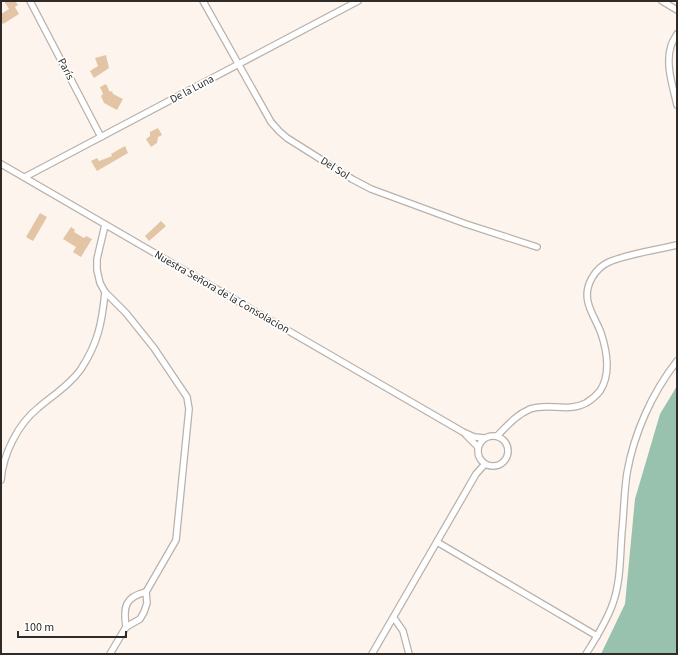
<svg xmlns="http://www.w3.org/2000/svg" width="678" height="655" viewBox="0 0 678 655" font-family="'Source Sans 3',sans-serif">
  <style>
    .forest { fill: #98c2ad }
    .building { fill: #e3c5a6 }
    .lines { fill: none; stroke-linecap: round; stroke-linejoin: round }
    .minor-casing { stroke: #b9b2ac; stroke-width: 8 }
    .minor { stroke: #fff; stroke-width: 5.5 }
    .labels { text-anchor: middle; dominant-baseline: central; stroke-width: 3.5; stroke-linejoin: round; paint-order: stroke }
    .street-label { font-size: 11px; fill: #2e2b28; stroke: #fff }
  </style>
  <rect width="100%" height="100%" fill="#fcf4ed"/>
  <!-- forest -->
  <path class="forest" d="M677,386V654H601L625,604L635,499L660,414Z"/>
  <!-- building -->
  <g class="building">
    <path d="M4,1H15L18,5L15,7L19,14L3,24L1,21V14L9,9Z"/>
    <path d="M106,55L109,68L94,78L90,71L98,66L95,58Z"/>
    <path d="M106,84L110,92L112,91L113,94L123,99L117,110L104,103L101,96L103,94L100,87Z"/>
    <path d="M158,128L162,135L158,137L157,143L151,147L146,139L150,136V132Z"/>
    <path d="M125,146L128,153L97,171L91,161L97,158L99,161L112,156L111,154Z"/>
    <path d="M40,213L47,217L33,241L26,237Z"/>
    <path d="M161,221L166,226L149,241L145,236Z"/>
    <path d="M71,227L75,230L74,232L84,238L86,236L92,239L81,257L73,252L76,247L63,239Z"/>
  </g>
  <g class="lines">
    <!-- minor casing -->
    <g class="minor-casing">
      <g id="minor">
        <path d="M30,1L101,137"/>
        <path d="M203,1L271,122L279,131L287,138L352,179L371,189L466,224L537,247"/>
        <path d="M662,1L677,10"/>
        <path d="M677,34C675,38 672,42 671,46C665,64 673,87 677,105"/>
        <path d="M1,164L463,432L474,437L484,438"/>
        <path d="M25,177L358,1"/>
        <path d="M105,225L97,259V270L100,283L105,292L126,313L154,348L187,397L189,409L176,540L146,592L147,603L144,612L140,619L126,627L110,654"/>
        <path d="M466,435L478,447"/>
        <circle cx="493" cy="451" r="15"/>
        <path d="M497,436C507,426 516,415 530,409C548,402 567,413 586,403C591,400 596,396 600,391C611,374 607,351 601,333C597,322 590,312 588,302C584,286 595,268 609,262C628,254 656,250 677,245"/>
        <path d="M1,480C3,454 18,424 38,408C52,396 70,385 81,369C98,343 102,323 105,292"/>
        <path d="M437,542L597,636"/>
        <path d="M394,618L403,631L409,654"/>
        <path d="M126,627C123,607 125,597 146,592"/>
        <path d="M372,654L476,474L485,464"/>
        <path d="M586,654C596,638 607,621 613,603C621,580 620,555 622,531C624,512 624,492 627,473C634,433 652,393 677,361"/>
      </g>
    </g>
    <!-- minor -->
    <use href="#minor" class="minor"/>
  </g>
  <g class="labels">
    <!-- street labels -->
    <g class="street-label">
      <text transform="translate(66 69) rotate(63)">París</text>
      <text transform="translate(192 89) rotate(-28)">De la Luna</text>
      <text transform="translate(335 168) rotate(32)">Del Sol</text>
      <text transform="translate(222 292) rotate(30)">Nuestra Señora de la Consolacion</text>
    </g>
  </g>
  <!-- border -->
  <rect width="678" height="655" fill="none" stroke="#2e2b28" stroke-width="4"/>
  <!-- scale -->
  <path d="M18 631v6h108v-6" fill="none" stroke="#2e2b28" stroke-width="2"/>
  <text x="24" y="631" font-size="12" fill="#2e2b28" stroke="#ffffff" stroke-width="3" paint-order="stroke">100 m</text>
</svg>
